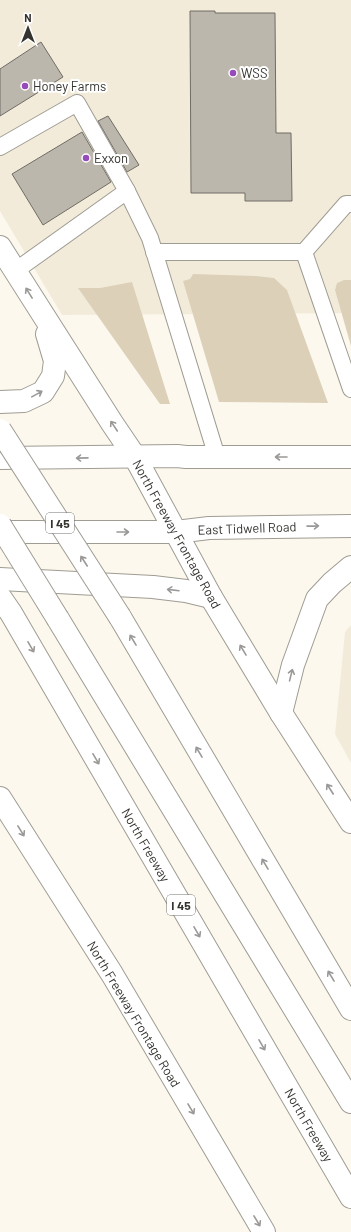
<svg xmlns="http://www.w3.org/2000/svg" width="351" height="1232" viewBox="0 0 351 1232" font-family="Barlow,sans-serif">
  <style>
    .built { fill: #f3ebda }
    .green { fill: #dcd1b8 }
    .building { fill: #bbb7ad; stroke: #716d65 }
    .lines { fill: none; stroke-linecap: round; stroke-linejoin: round }
    .lane-casing { stroke: #9f9c93; stroke-width: 18 }
    .secondary-casing { stroke: #9f9c93; stroke-width: 24 }
    .highway-casing { stroke: #9f9c93; stroke-width: 24 }
    .lane { stroke: #fff; stroke-width: 16 }
    .secondary { stroke: #fff; stroke-width: 22 }
    .highway { stroke: #fff; stroke-width: 22 }
    .highway-bridge-casing { stroke: #9f9c93; stroke-width: 24; stroke-linecap: butt }
    .highway-bridge { stroke: #fff; stroke-width: 22 }
    .oneway { stroke: #9a9997 }
    .poi-dot { fill: #974abc; stroke: #fff; stroke-width: 1.5 }
    .labels { text-anchor: middle; dominant-baseline: central; stroke-width: 4; stroke-linejoin: round; paint-order: stroke }
    .shield { fill: #fff; stroke: #71706d; stroke-width: 1 }
    .shield-label { font-size: 12px; font-weight: bold; fill: #34332f }
    .poi-label { font-size: 13px; fill: #34332f; stroke: #fff; text-anchor: start }
    .street-label { font-size: 13px; fill: #34332f; stroke: #fff }
  </style>
  <rect width="100%" height="100%" fill="#fcf8ee"/>
  <!-- built -->
  <g class="built">
    <path d="M0,0H351V313L62,315L0,211Z"/>
    <path d="M351,625V763L335,734L345,632Z"/>
  </g>
  <!-- green -->
  <g class="green">
    <path d="M193,274L256,276L274,278L287,290L328,403L219,402L183,281L190,279Z"/>
    <path d="M344,280H351V346L335,290L337,283Z"/>
    <path d="M132,282L170,404H160L78,288H100Z"/>
  </g>
  <!-- building -->
  <g class="building">
    <path d="M190,11H215V13H275L276,133H291L292,201H245V193H191Z"/>
    <path d="M41,42L63,77L0,116V69Z"/>
    <path d="M108,116L139,165L127,172L98,121Z"/>
    <path d="M82,132L111,182L43,225L12,174Z"/>
  </g>
  <g class="lines">
    <!-- lane casing -->
    <g class="lane-casing">
      <g id="lane">
        <path d="M0,147L77,103L127,191L150,238L217,457"/>
        <path d="M154,252H304L346,204H351"/>
        <path d="M304,252L351,389"/>
        <path d="M15,271L127,191"/>
      </g>
    </g>
    <!-- secondary casing -->
    <g class="secondary-casing">
      <g id="secondary">
        <path d="M0,247L112,423L135,457L211,597L281,713L351,822"/>
        <path d="M0,402L24,401L43,392L53,376L55,361L47,334"/>
        <path d="M0,458L177,456L186,457H351"/>
        <path d="M0,532H176L209,528L351,526"/>
        <path d="M0,579L153,587L186,591L211,597"/>
        <path d="M281,713L293,665L317,599L332,583L351,567"/>
        <path d="M0,798L112,974L264,1232"/>
      </g>
    </g>
    <!-- highway casing -->
    <g class="highway-casing">
      <g id="highway">
        <path d="M0,597L11,613L351,1197"/>
        <path d="M120,617L351,1009"/>
        <path d="M58,619L351,1102"/>
      </g>
    </g>
    <!-- lane -->
    <use href="#lane" class="lane"/>
    <!-- secondary -->
    <use href="#secondary" class="secondary"/>
    <!-- highway -->
    <use href="#highway" class="highway"/>
    <!-- highway-bridge casing -->
    <g class="highway-bridge-casing">
      <g id="highway-bridge">
        <path d="M0,430L120,617"/>
        <path d="M0,525L58,619"/>
      </g>
    </g>
    <!-- highway-bridge -->
    <use href="#highway-bridge" class="highway-bridge"/>
  </g>
  <!-- one-way arrows -->
  <defs><path id="oneway-shaft" d="M-6 0H5M1.5-3L5.5 0L1.5 3" fill="none" stroke-width="1.6" stroke-linecap="round" stroke-linejoin="round"/></defs>
  <g class="oneway">
    <use href="#oneway-shaft" transform="translate(29 293) rotate(-122)"/>
    <use href="#oneway-shaft" transform="translate(37 394) rotate(-29)"/>
    <use href="#oneway-shaft" transform="translate(114 426) rotate(-124)"/>
    <use href="#oneway-shaft" transform="translate(281 457) rotate(180)"/>
    <use href="#oneway-shaft" transform="translate(82 458) rotate(179)"/>
    <use href="#oneway-shaft" transform="translate(313 526) rotate(-1)"/>
    <use href="#oneway-shaft" transform="translate(123 532)"/>
    <use href="#oneway-shaft" transform="translate(84 561) rotate(-123)"/>
    <use href="#oneway-shaft" transform="translate(173 590) rotate(-173)"/>
    <use href="#oneway-shaft" transform="translate(133 640) rotate(-121)"/>
    <use href="#oneway-shaft" transform="translate(31 647) rotate(60)"/>
    <use href="#oneway-shaft" transform="translate(243 650) rotate(-121)"/>
    <use href="#oneway-shaft" transform="translate(291 675) rotate(-76)"/>
    <use href="#oneway-shaft" transform="translate(199 752) rotate(-121)"/>
    <use href="#oneway-shaft" transform="translate(96 759) rotate(60)"/>
    <use href="#oneway-shaft" transform="translate(330 789) rotate(-123)"/>
    <use href="#oneway-shaft" transform="translate(21 831) rotate(58)"/>
    <use href="#oneway-shaft" transform="translate(265 864) rotate(-121)"/>
    <use href="#oneway-shaft" transform="translate(197 932) rotate(60)"/>
    <use href="#oneway-shaft" transform="translate(331 976) rotate(-121)"/>
    <use href="#oneway-shaft" transform="translate(262 1045) rotate(60)"/>
    <use href="#oneway-shaft" transform="translate(191 1109) rotate(59)"/>
    <use href="#oneway-shaft" transform="translate(257 1221) rotate(59)"/>
  </g>
  <!-- markers -->
  <g class="poi-dot">
    <circle cx="233" cy="73" r="4"/>
    <circle cx="25" cy="86" r="4"/>
    <circle cx="86" cy="158" r="4"/>
  </g>
  <g class="labels">
    <!-- shield labels -->
    <g class="shield">
      <rect x="46" y="513" width="28" height="20" rx="3"/>
      <rect x="167" y="895" width="28" height="20" rx="3"/>
    </g>
    <g class="shield-label">
      <text x="60" y="523">I 45</text>
      <text x="181" y="905">I 45</text>
    </g>
    <!-- poi labels -->
    <g class="poi-label">
      <text x="241" y="73">WSS</text>
      <text x="33" y="86">Honey Farms</text>
      <text x="94" y="158">Exxon</text>
    </g>
    <!-- street labels -->
    <g class="street-label">
      <text transform="translate(247 528) rotate(-2)">East Tidwell Road</text>
      <text transform="translate(177 534) rotate(61)">North Freeway Frontage Road</text>
      <text transform="translate(146 845) rotate(60)">North Freeway</text>
      <text transform="translate(134 1014) rotate(59)">North Freeway Frontage Road</text>
      <text transform="translate(309 1125) rotate(60)">North Freeway</text>
    </g>
  </g>
  <!-- north arrow -->
  <g transform="translate(28 28)" stroke="#ffffff" stroke-width="3" paint-order="stroke">
  <path d="M0-3L7 15L0 10L-7 15Z" fill="#34332f"/>
  <text y="-6" font-size="11" font-weight="bold" text-anchor="middle" fill="#34332f">N</text>
  </g>
</svg>
